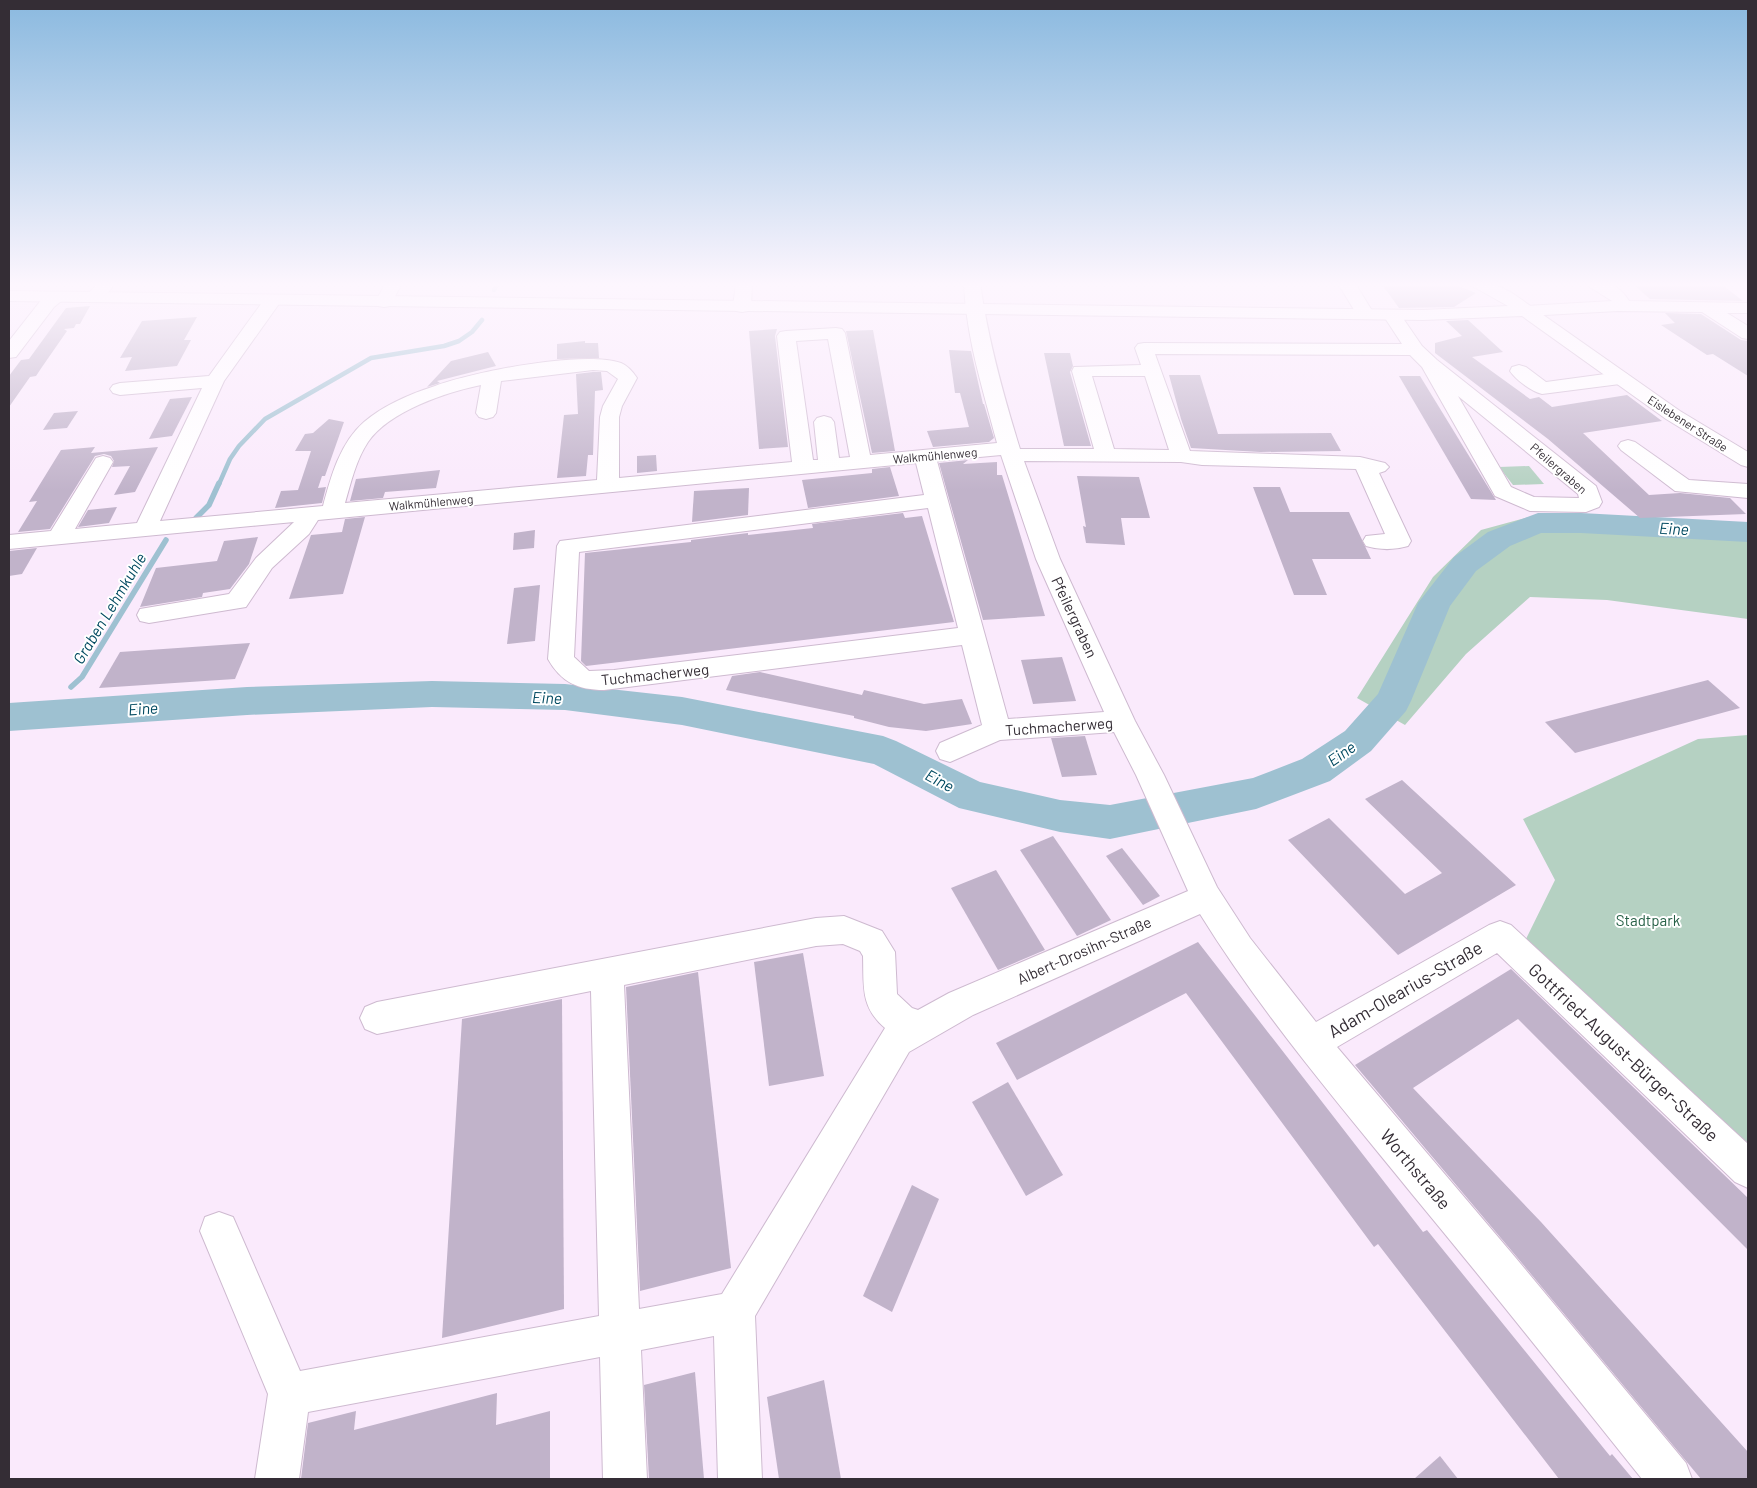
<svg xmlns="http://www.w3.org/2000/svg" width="1757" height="1488" viewBox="0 0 1757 1488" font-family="Barlow,sans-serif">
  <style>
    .green { fill: #b5d1c2 }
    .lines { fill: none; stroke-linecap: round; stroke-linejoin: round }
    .stream-far1 { stroke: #9ec1d1; stroke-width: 4.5 }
    .stream { stroke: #9ec1d1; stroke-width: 5.5 }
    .river { fill: #9ec1d1; fill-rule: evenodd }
    .building { fill: #c1b3ca }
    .minor-casing { stroke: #cebad0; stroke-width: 2 }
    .major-casing { stroke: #cebad0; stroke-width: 2 }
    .minor { fill: #fff; fill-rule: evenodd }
    .major { fill: #fff; fill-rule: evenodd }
    .labels { text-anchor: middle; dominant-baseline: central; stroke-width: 4; stroke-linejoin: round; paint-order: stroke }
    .far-street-label { font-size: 12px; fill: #342d35; stroke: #fff }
    .street-label { font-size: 15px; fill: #342d35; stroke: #fff }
    .park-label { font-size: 15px; fill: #276147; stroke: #fff }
    .water-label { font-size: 16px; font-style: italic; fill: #004960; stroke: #fff }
    .near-street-label { font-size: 18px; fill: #342d35; stroke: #fff }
  </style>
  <rect width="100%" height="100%" fill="#faeafc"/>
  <!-- green -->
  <g class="green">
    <path d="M1529,466L1544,484L1513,485L1499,467Z"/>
    <path d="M1529,517L1657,530L1748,528V619L1607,600L1530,597L1466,654L1405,725L1357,698L1433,577L1481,530Z"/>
    <path d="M1748,735V1151L1525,941L1555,880L1523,819L1698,739Z"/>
  </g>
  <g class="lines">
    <!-- stream-far1 -->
    <g class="stream-far1">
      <path d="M494,290L498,283"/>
      <path d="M219,484L230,459L239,446L265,419L371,358L444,346L459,341L472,332L482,320"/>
    </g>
    <!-- stream -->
    <g class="stream">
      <path d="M196,518L209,505L219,483"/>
      <path d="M71,687L82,677L166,540"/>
    </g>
    <!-- river -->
    <path class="river" d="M1538,513H1581L1748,522V542L1581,533H1541L1510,546L1476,571L1450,606L1411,701L1406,711L1371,751L1330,781L1256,809L1110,839L1060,832L959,808L874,764L682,725L565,710L432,707L247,715L9,731V703L247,687L432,681L565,684L682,697L883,736L896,741L980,782L1060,800L1110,805L1253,778L1302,759L1345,731L1378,694L1418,603L1454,557L1488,532Z"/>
  </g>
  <!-- building -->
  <g class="building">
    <path d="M1381,283H1451L1476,293L1454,307L1399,308Z"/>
    <path d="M1632,283H1720L1743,301L1650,299Z"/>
    <path d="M90,306L80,324H76L74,328L64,329L67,331L42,367L36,376L30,377L9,407V376L21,360L29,359L66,308Z"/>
    <path d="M1665,313L1701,314L1741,340L1748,341V376L1713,354L1707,355L1661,325L1675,323Z"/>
    <path d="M197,317L184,340H191L177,366L125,371L132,357L120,358L142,321Z"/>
    <path d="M1468,320L1503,352L1472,357L1530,399L1539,397L1552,407L1627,395L1662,421L1583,433L1649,495L1680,493L1730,498L1746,514L1640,518L1548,439L1435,353V343L1462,336L1446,321Z"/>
    <path d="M777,329L775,336L788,447L759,449L749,331Z"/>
    <path d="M873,330L895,451L872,453L846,331Z"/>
    <path d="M585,341V343H598L599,358L557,359V344Z"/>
    <path d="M949,350L971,351L983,404H984L994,438L989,442L933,447L927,431L969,427L960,393H955Z"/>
    <path d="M488,352L496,366L437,381L440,383L427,387L451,361Z"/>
    <path d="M1044,353H1070L1073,366L1070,372L1091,446H1064Z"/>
    <path d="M593,372H601L603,390L595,391L593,455H588L586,476L557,478L564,415L578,414L576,374Z"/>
    <path d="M1169,375H1200L1218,434L1331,433L1341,451L1260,452L1191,448L1181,419Z"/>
    <path d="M1399,376H1420L1496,500L1471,499Z"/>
    <path d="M192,397L172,436L149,439L170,399Z"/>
    <path d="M78,411L67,428L43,430L54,413Z"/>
    <path d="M329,419L344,422L325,476H322L318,488L326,487L322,503L275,508L281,491L298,490L311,451H295L305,434L313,433Z"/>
    <path d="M95,447L91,453L158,447L135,492L114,495L130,466L112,467L114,461L111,456L104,454L95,456L50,529L18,532L37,501L29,502L61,450Z"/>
    <path d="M656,455L657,471L637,473V456Z"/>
    <path d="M968,460L963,464L997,462V475H1002L1045,616L983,620L939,463Z"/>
    <path d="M890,467L899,496L808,508L802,480L872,473V469Z"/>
    <path d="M440,470L436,488L385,492L383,498L350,501L356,479Z"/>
    <path d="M1077,476L1139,477L1150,518H1121L1125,545L1086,543L1083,526L1086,527Z"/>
    <path d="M1253,487H1280L1290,512H1349L1371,559H1312L1327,595H1294Z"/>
    <path d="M749,488L748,515L692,522L694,491Z"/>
    <path d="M117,507L109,523L78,527L88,510Z"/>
    <path d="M903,513L905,518L922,516L954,622L586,666L581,661L585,553L691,542V540L748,533V535L813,528L812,524Z"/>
    <path d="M365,517L343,594L289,599L311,535L342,532L345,519Z"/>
    <path d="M535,530L534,548L513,550L514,533Z"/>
    <path d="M258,537L249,564L230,589L203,593L202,597L140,607L156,568L217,561L224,541Z"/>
    <path d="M37,548L22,574L9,576V551Z"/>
    <path d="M540,585L535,641L507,644L514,588Z"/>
    <path d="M250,643L235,679L99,688L120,652Z"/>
    <path d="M1062,657L1076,701L1033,704L1021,660Z"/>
    <path d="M760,672L862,695L864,690L924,704L962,699L972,724L926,731L889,727L854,718V716L726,690L732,676Z"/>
    <path d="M1708,680L1740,708L1575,753L1545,722Z"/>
    <path d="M1085,736L1097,775L1062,777L1051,738Z"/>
    <path d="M1402,780L1516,885L1398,955L1288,840L1329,818L1405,894L1442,873L1365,799Z"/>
    <path d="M1053,836L1111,920L1077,936L1020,850Z"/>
    <path d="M1122,848L1160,896L1143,905L1106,856Z"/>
    <path d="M996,870L1045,950L998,970L951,888Z"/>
    <path d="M1198,942L1423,1232L1427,1230L1610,1456L1612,1454L1633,1479H1559L1378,1244L1374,1247L1186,993L1017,1080L996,1043Z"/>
    <path d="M803,953L824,1076L769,1086L754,962Z"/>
    <path d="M1511,969L1748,1198V1250L1518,1019L1413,1088L1541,1222L1748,1452V1479H1701L1516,1256L1355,1065Z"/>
    <path d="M698,972L731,1268L640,1291L626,987Z"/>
    <path d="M562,999L564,1309L442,1338L462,1019Z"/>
    <path d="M1008,1082L1063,1175L1026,1196L972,1102Z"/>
    <path d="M912,1185L939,1199L892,1312L863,1296Z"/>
    <path d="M695,1372L704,1479H649L644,1385Z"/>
    <path d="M824,1380L841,1479H779L767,1397Z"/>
    <path d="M497,1393L496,1425L550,1411V1479H301L308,1423L356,1411L354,1430Z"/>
    <path d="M1440,1456L1458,1479H1414Z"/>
  </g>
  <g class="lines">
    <!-- minor casing -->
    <g class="minor-casing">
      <g id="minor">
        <path d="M98,283H115C108,293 101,304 88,301L85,297Z"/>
        <path d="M386,283H402L390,306L384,307L378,306L375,302Z"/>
        <path d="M736,283H752L751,307L748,311L742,312L736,311L733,307Z"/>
        <path d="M964,283H980C988,340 1003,394 1020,449H1094L1072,371L1074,367L1141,365L1135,348L1138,344L1144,343L1402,344L1383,315L1386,311L1392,310L1398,311L1422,346L1437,360L1596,486L1602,502L1599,507L1586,512L1530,511L1495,496L1422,367L1410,355L1155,354L1190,451L1360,457L1385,463L1389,467L1385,471L1379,473L1411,541L1408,546C1395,550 1379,550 1366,546L1363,541L1366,536L1385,534L1356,469L1202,465L1181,462L1024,461L1060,559L1135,721L1164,775L1217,887L1250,938L1316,1022L1489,925L1500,921L1511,925L1748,1144V1188L1735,1182L1497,953L1337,1047L1515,1257L1686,1463L1692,1479H1642C1566,1384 1490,1288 1412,1194C1338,1103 1262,1014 1200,914L973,1015L909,1052L755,1316L762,1479H718L714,1336L641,1350L647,1479H603L600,1357L308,1412L299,1479H255L268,1394L200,1231L205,1217L219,1212L233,1217L300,1371L599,1316L591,991L377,1034L365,1029L360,1018L365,1007L377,1002L816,918L844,916L882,931L895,952L897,994L912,1008L918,1010L949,993L1188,891L1136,775L1114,732L1000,740L950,762L940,759L936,751L940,743L982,725L962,645L604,690C578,690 561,682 548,659L557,546L560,541L924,495L916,463L318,520L309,534L272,568L246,607L149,623L140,621L137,615L140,609L229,594L256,558L294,522L9,549V535L51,531L96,458L103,456L110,458L113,462L75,529L137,523L202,388L120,395L113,393L110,389L113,385L120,383L209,376L266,297L272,296L278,297L281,301L224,381L160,521L323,506C331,476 340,443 364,422C384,405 410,394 435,386C473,372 583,350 621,363C628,366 633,372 637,378L622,406L619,417V478L792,462L777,336L780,332L786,331L836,328L842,329L845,333L870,455L997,443C983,390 966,337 964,283ZM828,339L850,457L839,458L834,422L831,418L824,416L817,418L814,422L818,460H813L796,341ZM593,370L607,371L618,379L603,406L600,417L597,480L345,503C351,482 356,460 368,442C389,411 447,392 481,385L476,413L479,417L486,419L493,417L496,413L501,381ZM1092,376H1145L1169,450L1114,449ZM1458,396L1578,494L1579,498L1534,497L1511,487ZM1001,455L1036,559L1104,712L1008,719L937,461ZM928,508L958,628L614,670L589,671L574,657L579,552ZM843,944L860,951L863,956C864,985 860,1007 885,1028L722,1294L639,1309L624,985L816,946Z"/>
        <path d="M1335,283H1355L1374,314L1371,318L1365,319L1359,318L1342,290Z"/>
        <path d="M1588,283C1608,283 1618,283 1629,301L1748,303V313H1727L1748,326V339L1742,338L1702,312L1618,311L1526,316L1520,315L1517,311L1520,307L1526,306L1612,301L1590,287Z"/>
        <path d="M57,292L63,293L66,297L54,307L16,357L9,358V341L42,299Z"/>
        <path d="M1519,365L1526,367L1546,382L1620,372L1627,374L1629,378L1627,382L1620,384L1542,394C1531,391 1516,380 1510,371L1512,367Z"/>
        <path d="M1628,440L1635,442L1689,480L1748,484V498L1675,491L1621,450L1618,446L1621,442Z"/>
      </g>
    </g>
    <!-- major casing -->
    <g class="major-casing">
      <path id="major" d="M1472,283H1492L1512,293L1680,411L1748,452V467L1741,465L1666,419L1522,316L1423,320L9,301V291L1423,310L1508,306L1474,287Z"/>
    </g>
    <!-- minor -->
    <use href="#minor" class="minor"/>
    <!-- major -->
    <use href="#major" class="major"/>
  </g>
  <!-- sky -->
  <linearGradient id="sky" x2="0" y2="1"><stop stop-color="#8ab9df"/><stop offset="0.58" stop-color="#fdf6fe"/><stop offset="1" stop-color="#fdf6fe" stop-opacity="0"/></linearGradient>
  <rect width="1757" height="491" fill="url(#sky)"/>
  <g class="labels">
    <!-- far-street labels -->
    <g class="far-street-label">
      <text transform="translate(1688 423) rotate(33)">Eislebener Straße</text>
      <text transform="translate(935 455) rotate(-5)">Walkmühlenweg</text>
      <text transform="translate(1559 468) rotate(41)">Pfeilergraben</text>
      <text transform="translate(431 502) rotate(-5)">Walkmühlenweg</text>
    </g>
    <!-- street labels -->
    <g class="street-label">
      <text transform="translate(1075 617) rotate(65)">Pfeilergraben</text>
      <text transform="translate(655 674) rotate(-6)">Tuchmacherweg</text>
      <text transform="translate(1059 726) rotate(-4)">Tuchmacherweg</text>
      <text transform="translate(1084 950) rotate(-24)">Albert-Drosihn-Straße</text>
    </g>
    <!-- park labels -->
    <g class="park-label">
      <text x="1648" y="920">Stadtpark</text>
    </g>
    <!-- water labels -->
    <g class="water-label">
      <text transform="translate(1674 528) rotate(3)">Eine</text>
      <text transform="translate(109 608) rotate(-59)">Graben Lehmkuhle</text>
      <text transform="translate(547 697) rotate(2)">Eine</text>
      <text transform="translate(143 708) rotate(-4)">Eine</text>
      <text transform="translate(1341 753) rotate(-35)">Eine</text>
      <text transform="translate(940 780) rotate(28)">Eine</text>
    </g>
    <!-- near-street labels -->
    <g class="near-street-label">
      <text transform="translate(1405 989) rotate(-30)">Adam-Olearius-Straße</text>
      <text transform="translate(1624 1052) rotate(43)">Gottfried-August-Bürger-Straße</text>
      <text transform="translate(1416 1169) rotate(50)">Worthstraße</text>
    </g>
  </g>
  <!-- border -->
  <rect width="1757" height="1488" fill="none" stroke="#342d35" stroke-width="20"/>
</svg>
